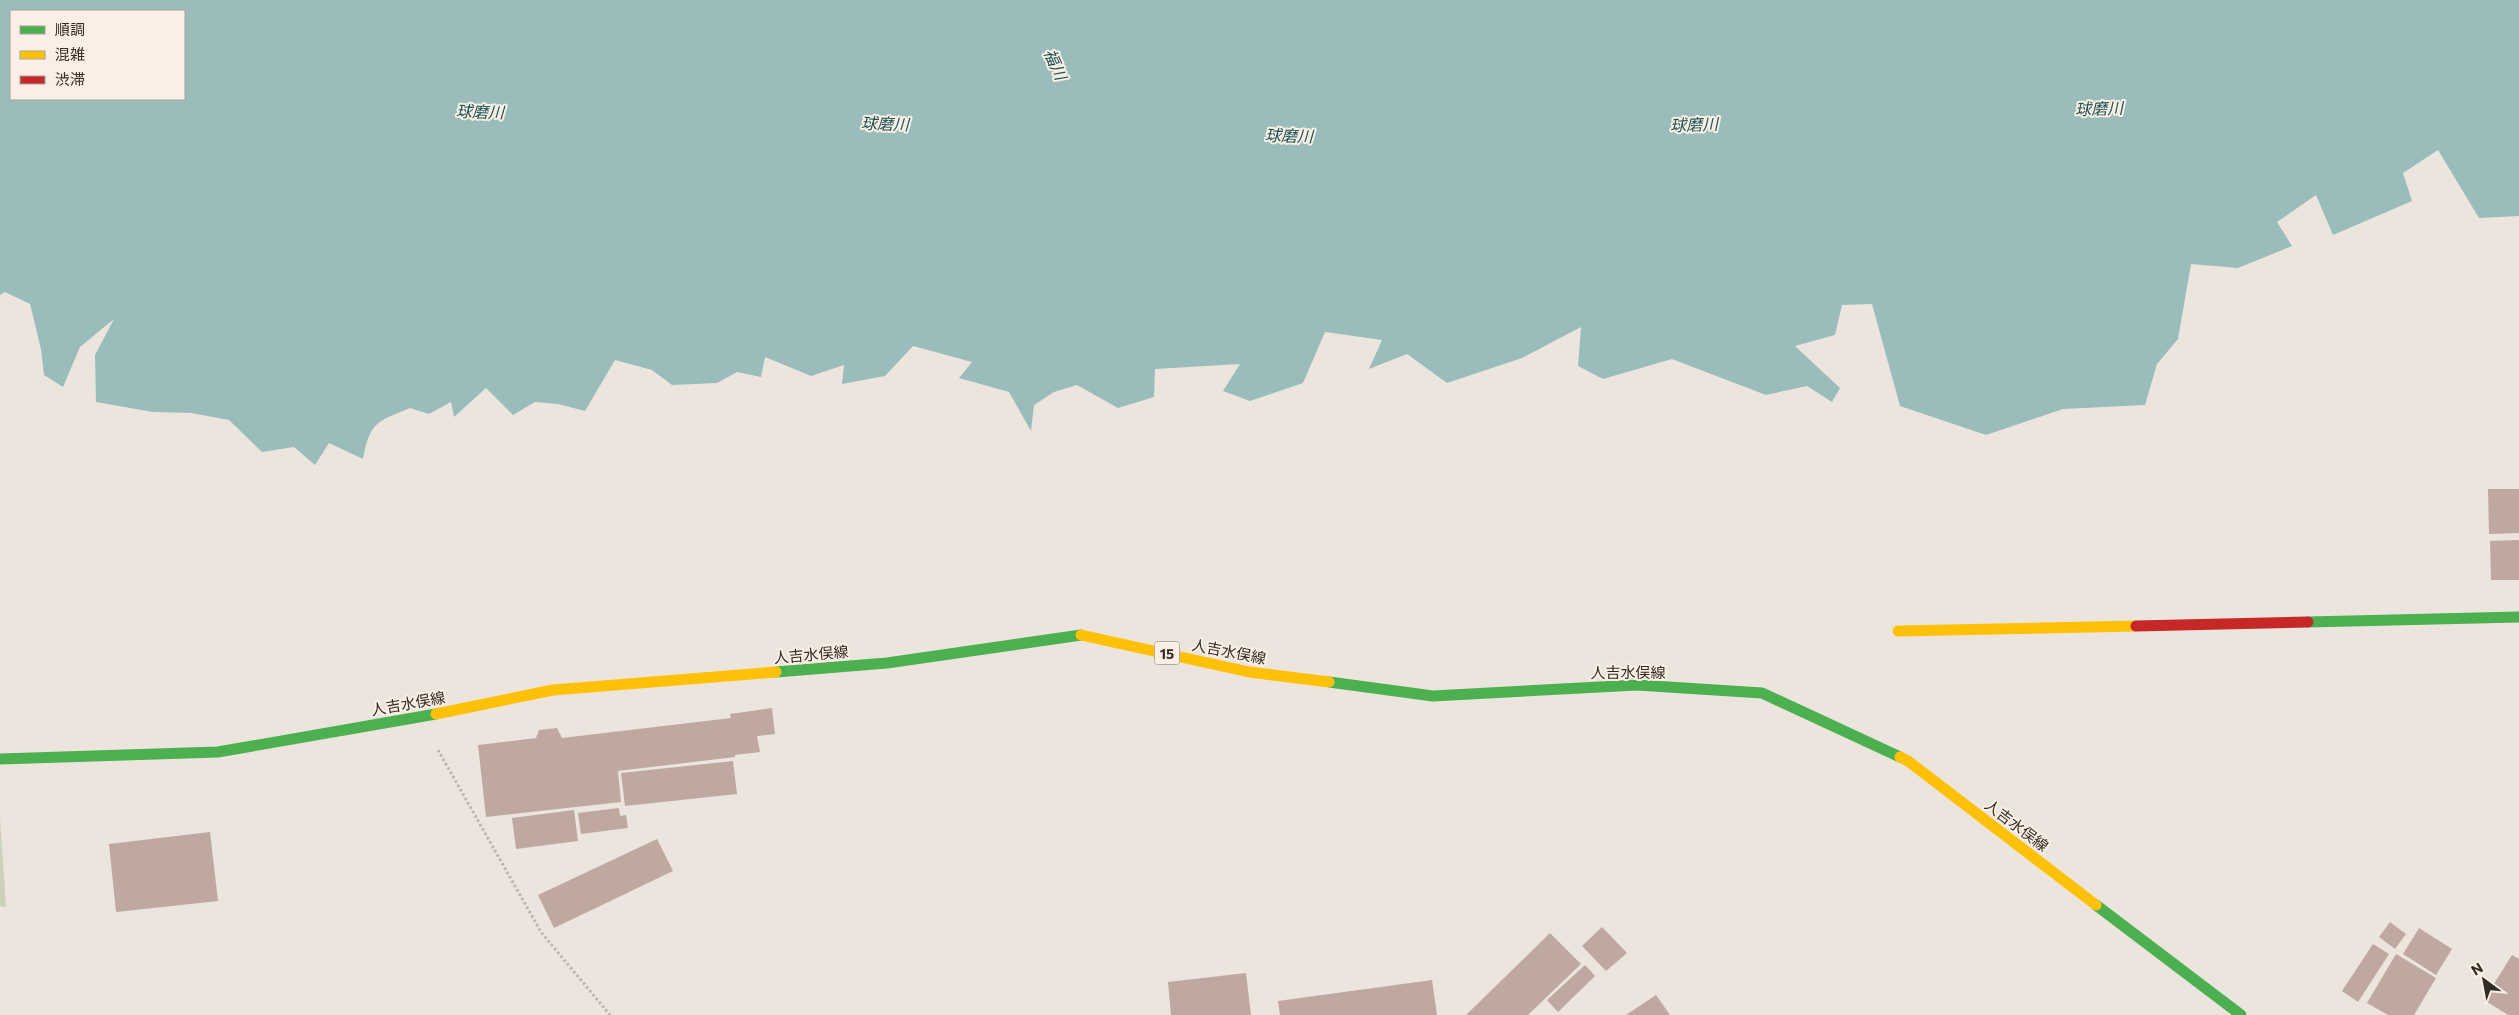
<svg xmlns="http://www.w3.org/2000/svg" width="2519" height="1015" viewBox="0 0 2519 1015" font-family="Commissioner,'Noto Sans JP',sans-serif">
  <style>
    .green { fill: #ccd1b8 }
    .water { fill: #9abdbc; fill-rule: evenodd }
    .building { fill: #bfa89f }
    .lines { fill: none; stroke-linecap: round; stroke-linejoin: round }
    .path { stroke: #bdb5af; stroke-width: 3; stroke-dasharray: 2.5 2.5; stroke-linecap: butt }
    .fast { stroke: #4caf50; stroke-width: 11 }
    .slow { stroke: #ffc107; stroke-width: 11 }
    .jam { stroke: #c62828; stroke-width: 11 }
    .labels { text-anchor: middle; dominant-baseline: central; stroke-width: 4; stroke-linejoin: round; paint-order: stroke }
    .shield { fill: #f9efe4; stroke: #6f655f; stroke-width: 1 }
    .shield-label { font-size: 14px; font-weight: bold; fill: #342a26 }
    .street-label { font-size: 15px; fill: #342a26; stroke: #f9efe4 }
    .water-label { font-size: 16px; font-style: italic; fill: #1c5255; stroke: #f9efe4 }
  </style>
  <rect width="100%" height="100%" fill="#ebe5de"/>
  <!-- green -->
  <path class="green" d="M0,817L6,907L0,906Z"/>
  <!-- water -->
  <path class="water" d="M0,0H2519V216L2479,218L2438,150L2403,173L2412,201L2333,235L2316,195L2277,222L2292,246L2238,268L2191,264L2178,339L2157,364L2145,405L2063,409L1986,435L1900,406L1872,304L1842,305L1835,335L1795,346L1840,388L1832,402L1807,386L1766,395L1672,359L1603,379L1578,366L1581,327L1522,358L1447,383L1407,354L1369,369L1382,340L1325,332L1303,383L1250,401L1223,391L1240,364L1155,369L1154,397L1118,408L1077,385L1054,392L1034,405L1031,431L1009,392L959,378L972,362L913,346L885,376L842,384L844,365L811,376L765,357L761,377L737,372L717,383L672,385L652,370L615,360L585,411L558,404L535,402L513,415L486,388L454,417L451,402L429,414L410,408C376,422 370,422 363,459L329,443L315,465L294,447L262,452L229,420L191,413L153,412L96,402L95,355L114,319L80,347L63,387L44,375L41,349L30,304L5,292L0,295ZM184,11V99H11V11Z"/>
  <!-- building -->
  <g class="building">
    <path d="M2488,489H2519V533L2489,534Z"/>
    <path d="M2519,540V580H2491L2490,541Z"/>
    <path d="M772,708L775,734L757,736L760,752L735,755V757L618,771L621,802L486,817L478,745L536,738L539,730L557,728L562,738L731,718L730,714Z"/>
    <path d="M733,761L737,794L625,806L621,773Z"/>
    <path d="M619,808L620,816L626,815L628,828L581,834L578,813Z"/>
    <path d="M574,810L578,841L516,849L512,818Z"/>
    <path d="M210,832L218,901L116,912L109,844Z"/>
    <path d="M657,839L673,871L554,928L538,895Z"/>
    <path d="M2390,922L2406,934L2395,949L2379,937Z"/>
    <path d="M1602,927L1627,953L1606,971L1582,946Z"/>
    <path d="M2419,928L2452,949L2436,975L2403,954Z"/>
    <path d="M1550,933L1581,964L1528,1015H1466Z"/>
    <path d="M2373,944L2389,954L2358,1002L2342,991Z"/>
    <path d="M2396,954L2436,978L2414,1015H2388L2367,1003Z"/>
    <path d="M2512,955L2519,959V1015H2508L2484,1000Z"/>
    <path d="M1585,965L1595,976L1558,1012L1547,1000Z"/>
    <path d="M1246,973L1251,1015H1171L1168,982Z"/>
    <path d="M1432,980L1437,1015H1280L1278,1001Z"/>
    <path d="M1656,995L1670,1015H1626Z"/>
  </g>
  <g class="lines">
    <!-- path -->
    <path class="path" d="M438,750L541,932L610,1015"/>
    <!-- fast -->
    <g class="fast">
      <path d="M2308,622L2519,617"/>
      <path d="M776,672L887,663L1081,635"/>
      <path d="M1329,682L1433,696L1637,685L1762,693L1900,757"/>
      <path d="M0,759L218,752L436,714"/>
      <path d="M2096,905L2241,1015"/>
    </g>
    <!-- slow -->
    <g class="slow">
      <path d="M1898,631L2136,626"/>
      <path d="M1081,635L1249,672L1329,682"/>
      <path d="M436,714L553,690L776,672"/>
      <path d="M1900,757L1908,761L2096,905"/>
    </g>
    <!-- jam -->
    <path class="jam" d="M2136,626L2308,622"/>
  </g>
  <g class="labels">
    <!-- shield labels -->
    <rect class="shield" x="1154.5" y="641.5" width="25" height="23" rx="4"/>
    <g class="shield-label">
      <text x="1167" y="653">15</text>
    </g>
    <!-- street labels -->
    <g class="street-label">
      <text transform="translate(1229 651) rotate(11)">人吉水俣線</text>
      <text transform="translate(811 654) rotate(-5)">人吉水俣線</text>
      <text x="1628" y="672">人吉水俣線</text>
      <text transform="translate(408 703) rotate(-10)">人吉水俣線</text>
      <text transform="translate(2017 825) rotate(37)">人吉水俣線</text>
    </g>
    <!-- water labels -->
    <g class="water-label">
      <text transform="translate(1056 64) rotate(66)">福川</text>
      <text transform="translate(2099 108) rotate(-2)">球磨川</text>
      <text transform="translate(480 111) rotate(2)">球磨川</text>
      <text transform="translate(885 123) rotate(2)">球磨川</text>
      <text transform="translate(1694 124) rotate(-2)">球磨川</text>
      <text transform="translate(1289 135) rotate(2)">球磨川</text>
    </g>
  </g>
  <!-- legend -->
  <rect x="10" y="10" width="175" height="90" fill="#f9efe4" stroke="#aaa098"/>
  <rect x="20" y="26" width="25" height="8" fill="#4caf50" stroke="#aaa098"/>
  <text x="55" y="35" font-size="15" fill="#342a26">順調</text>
  <rect x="20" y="51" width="25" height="8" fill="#ffc107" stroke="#aaa098"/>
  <text x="55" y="60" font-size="15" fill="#342a26">混雑</text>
  <rect x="20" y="76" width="25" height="8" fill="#c62828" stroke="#aaa098"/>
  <text x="55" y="85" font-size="15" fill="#342a26">渋滞</text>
  <!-- north arrow -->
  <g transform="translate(2484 980) rotate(328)" stroke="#f9efe4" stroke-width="4" paint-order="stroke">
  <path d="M0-4L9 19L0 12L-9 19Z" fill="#342a26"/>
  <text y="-8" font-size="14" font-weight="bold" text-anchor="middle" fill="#342a26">N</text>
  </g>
</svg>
